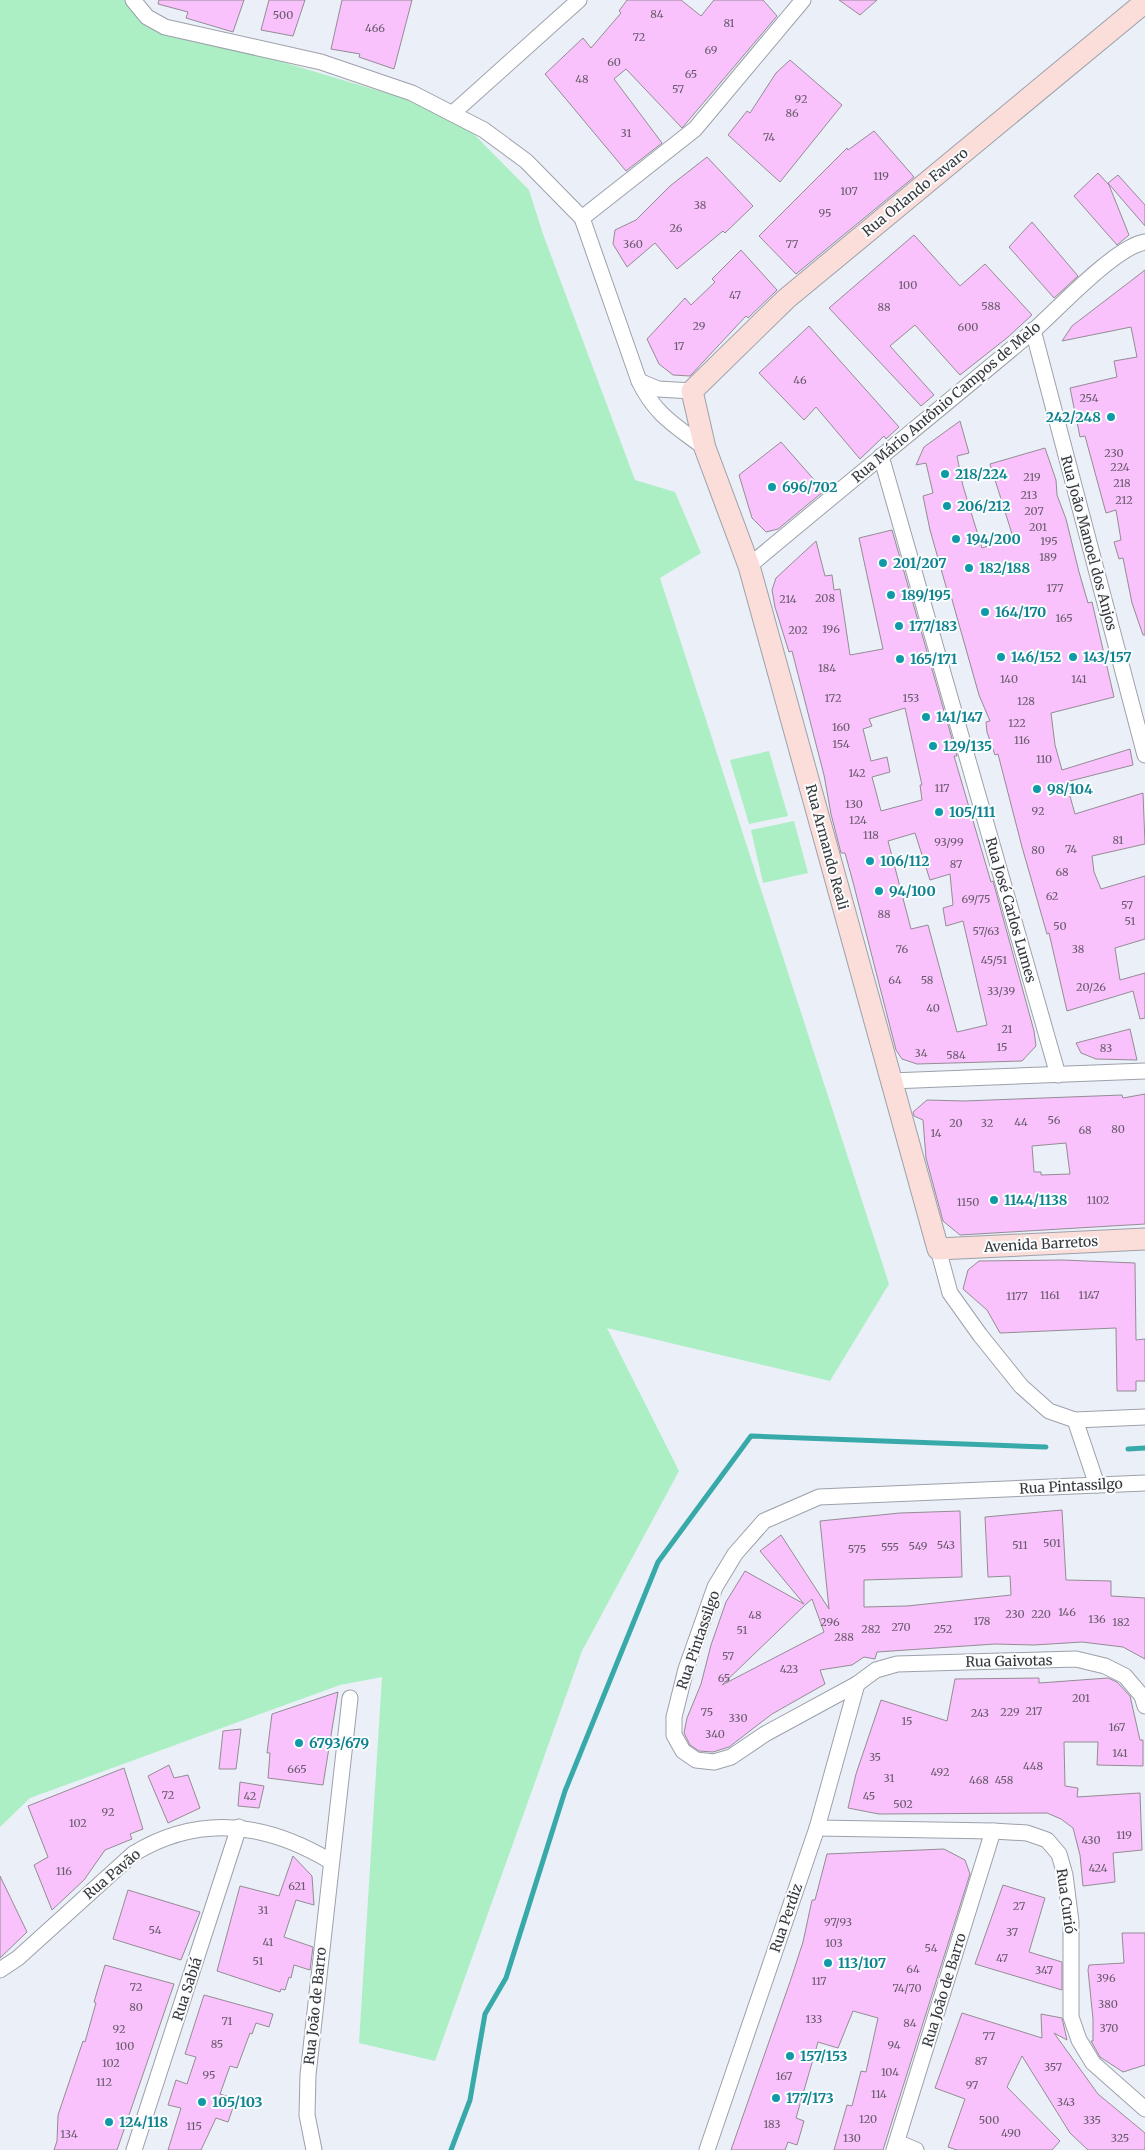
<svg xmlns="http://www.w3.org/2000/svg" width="1145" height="2150" viewBox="0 0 1145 2150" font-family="Merriweather,serif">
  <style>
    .green { fill: #adefc5 }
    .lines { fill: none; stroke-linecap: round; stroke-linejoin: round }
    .stream { stroke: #38a9a9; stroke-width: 5 }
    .building { fill: #fac2fc; stroke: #948c94; fill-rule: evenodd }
    .street-casing { stroke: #9ca1aa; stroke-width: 17 }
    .secondary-casing { stroke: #9ca1aa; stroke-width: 23 }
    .street { stroke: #fff; stroke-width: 15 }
    .secondary { stroke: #fbddda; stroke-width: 21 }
    .culture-dot { fill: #0f9aa8; stroke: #fbfcfe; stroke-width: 2 }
    .labels { text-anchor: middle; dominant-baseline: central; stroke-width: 4; stroke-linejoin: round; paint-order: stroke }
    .number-label { font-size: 11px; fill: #675a6b }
    .street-label { font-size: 14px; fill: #36383b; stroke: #fbfcfe }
    .culture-label { font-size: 14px; font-weight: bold; fill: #0d838f; stroke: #fbfcfe; text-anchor: start }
  </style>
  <rect width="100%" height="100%" fill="#eaeff8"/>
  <!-- green -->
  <g class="green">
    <path d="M0,0H132L165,27L453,113L529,190L543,234L635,480L675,492L701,553L660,578L889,1284L830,1381L607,1328L679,1471L582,1651L435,2061L359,2043L382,1677L340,1685L30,1798L0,1827Z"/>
    <path d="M769,751L788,816L749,824L730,760Z"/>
    <path d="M794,821L808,873L763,883L751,830Z"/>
  </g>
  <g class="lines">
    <!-- stream -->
    <g class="stream">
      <path d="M1128,1449L1145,1448"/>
      <path d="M451,2150L470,2100L485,2014L506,1978L565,1791L658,1562L751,1436L1046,1447"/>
    </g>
  </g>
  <!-- building -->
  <g class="building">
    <path d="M159,0H244L233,32L186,18L188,12L158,4Z"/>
    <path d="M269,0H305L293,36L261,30Z"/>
    <path d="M342,0H412L394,69L359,57L360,54L331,49Z"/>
    <path d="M627,0H681L701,16L714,0H763L777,16L682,128L626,69L614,79L662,143L626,171L545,74L583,38L591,48L621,13L619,11Z"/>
    <path d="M839,0H877L860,15Z"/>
    <path d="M790,60L842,105L780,182L728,135L747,111L750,113L776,73Z"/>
    <path d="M874,131L914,177L796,274L759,236L847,148L848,150Z"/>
    <path d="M707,157L753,206L725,233L723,231L677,269L655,243L627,267L613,244L615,230L636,220L670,186Z"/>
    <path d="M1098,173L1109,185L1129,235L1117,245L1074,196Z"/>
    <path d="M1118,175L1145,205V226L1108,183Z"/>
    <path d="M1032,222L1078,276L1054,298L1009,247Z"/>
    <path d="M914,235L960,286L985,264L1032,315L1008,337L960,375L915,325L890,346L934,395L921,406L829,308Z"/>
    <path d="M741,250L777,290L748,318L746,316L690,376L673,375L659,364L647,339L685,298L691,305L715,282L712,279Z"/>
    <path d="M1145,270V635H1143L1132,603L1123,558L1119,559L1114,542L1121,540L1116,510L1106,513L1085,436L1080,437L1070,388L1117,377L1114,361L1137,357L1131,327L1062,341L1072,326Z"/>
    <path d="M809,326L899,427L886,439L884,436L860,459L816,407L804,420L759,373Z"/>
    <path d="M960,421L969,453L957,456L963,486L982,548L1013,537L990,464L1045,448L1056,480L1057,495L1066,519L1079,572L1088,603L1092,602L1114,697L1051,713L1055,745L1062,770L1130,749L1133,765L1066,782L1075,814L1143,793L1145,844L1092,856L1094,872L1101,889L1145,876V939L1115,948L1120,980L1145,973V1018L1140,1019L1133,991L1067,1011L1049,933L1047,934L1022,847L998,754L995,755L987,732L986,722L990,721L979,695L949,589L947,590L930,530L923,496L933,493L926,463L916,465L924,447Z"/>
    <path d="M781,442L824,491L778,529L766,532L752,518L739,475Z"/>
    <path d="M892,530L957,756H954L991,882L993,881L1034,1031L1036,1046L1022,1061L917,1064L902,1059L896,1050L853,882L845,853H841L831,814L824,775L792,651L789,652L775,607L772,590L776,578L816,541L825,576L832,575L834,590L840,589L850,655L883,649L859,538ZM905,708L922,785H920L922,800L881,811L872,777L890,772L887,757L871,761L863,729L872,726L869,719ZM915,833L930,880L950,874L953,905L943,908L946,926L963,921L987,1025L957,1032L928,925L911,929L888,841Z"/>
    <path d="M1130,1029L1137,1060L1096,1059L1081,1053L1076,1043Z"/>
    <path d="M1145,1094V1224L960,1235L943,1221L926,1158L923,1120L914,1116L913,1112L927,1100L964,1101L1122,1095L1123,1098ZM1066,1143L1070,1174L1041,1175V1172H1034L1032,1146Z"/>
    <path d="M1063,1260L1135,1263L1136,1340L1145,1339V1381H1136V1391H1117L1116,1328L1000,1333L987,1310L963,1289L968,1270L979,1261Z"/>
    <path d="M1062,1510L1066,1580L1111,1581V1596L1145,1598V1659L1123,1647L1082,1642L1034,1645L995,1644L877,1652L875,1659L864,1657L852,1665L820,1670L825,1684L772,1714L729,1747L713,1752L699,1751L690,1745L684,1733L687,1718L701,1684L711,1645L726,1602L745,1571L804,1604L760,1551L781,1535L829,1609L820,1521L900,1513L960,1511L962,1577L864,1580V1607L907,1606L1011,1595L1010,1576L988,1577L985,1517ZM812,1599L824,1632L722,1685L805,1605Z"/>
    <path d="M1039,1678V1683L1108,1678L1117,1682L1130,1696L1140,1740H1143V1766L1097,1765L1098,1742H1064L1065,1786L1078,1788L1077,1797L1140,1793L1142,1850L1113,1853L1115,1882L1083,1886L1080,1855L1073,1828L1061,1819L1047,1813L879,1814L848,1808L856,1774L881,1700L947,1721L955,1679Z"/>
    <path d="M338,1692L323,1785L268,1778L270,1753H267L272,1714Z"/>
    <path d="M241,1729L236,1769H219L223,1731Z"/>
    <path d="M169,1765L174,1778L188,1775L200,1808L168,1823L148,1776Z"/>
    <path d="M124,1768L143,1829L130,1834L132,1839L105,1850L84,1880L52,1910L34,1865L48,1857L28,1806Z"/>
    <path d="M240,1782L264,1786L259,1808L238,1806Z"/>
    <path d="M944,1849L965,1860L970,1874L883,2150H834L847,2105L852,2106L861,2071L866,2072L878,2018L853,2011L838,2048L818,2042L796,2118L804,2121L797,2145L788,2142L785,2150H731L791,1979L803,1942L812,1900H815L827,1854Z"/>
    <path d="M293,1856L312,1876L314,1905L296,1900L284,1937L313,1947L310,1970L294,1965L291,1978L289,1977L285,1990L281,1989L280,1992L217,1971L240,1886L279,1896Z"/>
    <path d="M0,1876L27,1932L0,1958Z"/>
    <path d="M1003,1885L1045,1898L1029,1952L1062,1962V1990L975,1964Z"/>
    <path d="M128,1890L200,1912L181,1960L113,1939Z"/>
    <path d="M1122,1933H1145V2065L1123,2072L1100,2057L1091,2041H1093V2019L1088,1970L1089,1965L1124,1963Z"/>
    <path d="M105,1965L174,1984L117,2150H54L57,2141L58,2115L83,2041L85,2042L96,2003L94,2002Z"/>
    <path d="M204,1995L273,2014L269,2027L256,2023L252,2034L250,2033L237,2068L230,2066L220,2094L236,2099L228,2122L216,2118L201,2150H168L181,2108L168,2105L176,2080L187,2084L196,2057L185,2054Z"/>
    <path d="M962,2013L1042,2038L1041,2014L1062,2018L1067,2040L1054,2033L1098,2094L1145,2133V2150H1088L1070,2133L1022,2056L1007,2087L1060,2141L1052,2150H957L948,2147L965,2099L935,2088Z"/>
  </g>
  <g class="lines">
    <!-- street casing -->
    <g class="street-casing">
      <g id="street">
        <path d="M133,0L147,17L165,27L321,62L412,93L484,130L526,161L582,218L639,381C655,415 676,426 705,448"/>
        <path d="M453,113L579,0"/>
        <path d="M582,218L695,129L803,0"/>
        <path d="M1033,330L1145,755"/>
        <path d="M639,381L658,389L692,391"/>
        <path d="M881,456L1058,1075"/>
        <path d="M749,566C843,487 939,410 1033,331C1058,309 1115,247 1145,242"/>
        <path d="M891,1081L1145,1071"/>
        <path d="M938,1249L950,1293L980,1335L1021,1386L1049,1411L1075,1420L1145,1417"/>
        <path d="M1075,1420L1097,1485"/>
        <path d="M1145,1483L819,1497L764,1521L735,1554L715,1587L686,1669L674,1717V1735L683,1751L696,1760L714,1762L731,1757L765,1734L857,1684L876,1670L897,1664L1076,1659L1105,1666L1125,1676L1142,1696L1145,1706"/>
        <path d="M817,1828L993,1831L1027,1833L1047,1840L1059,1854L1065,1875L1071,1922V2017L1079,2040L1093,2063L1145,2109"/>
        <path d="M0,1970L18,1958L133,1854C199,1814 265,1822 330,1861"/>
        <path d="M897,2142L916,2150"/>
        <path d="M134,2150L239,1827"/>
        <path d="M314,2150L307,2115L308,2075L350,1698"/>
        <path d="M707,2150L817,1828L857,1684"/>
        <path d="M894,2150L993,1831"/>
      </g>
    </g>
    <!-- secondary casing -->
    <g class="secondary-casing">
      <path id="secondary" d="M1145,2L786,299L692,391L705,448L749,566L938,1249L1145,1239"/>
    </g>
    <!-- street -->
    <use href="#street" class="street"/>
    <!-- secondary -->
    <use href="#secondary" class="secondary"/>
  </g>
  <!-- markers -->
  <g class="culture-dot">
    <circle cx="1111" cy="417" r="5"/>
    <circle cx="945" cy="474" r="5"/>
    <circle cx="772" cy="487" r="5"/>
    <circle cx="947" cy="506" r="5"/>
    <circle cx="956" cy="539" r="5"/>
    <circle cx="883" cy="563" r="5"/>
    <circle cx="969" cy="568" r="5"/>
    <circle cx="891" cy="595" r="5"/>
    <circle cx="985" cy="612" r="5"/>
    <circle cx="899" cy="626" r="5"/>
    <circle cx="1001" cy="657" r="5"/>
    <circle cx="1073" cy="657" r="5"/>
    <circle cx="900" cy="659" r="5"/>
    <circle cx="926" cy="717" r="5"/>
    <circle cx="933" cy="746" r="5"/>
    <circle cx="1037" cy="789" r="5"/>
    <circle cx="939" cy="812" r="5"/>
    <circle cx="870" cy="861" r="5"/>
    <circle cx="879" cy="891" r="5"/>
    <circle cx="994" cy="1200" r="5"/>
    <circle cx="299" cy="1743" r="5"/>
    <circle cx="828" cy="1963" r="5"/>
    <circle cx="790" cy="2056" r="5"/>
    <circle cx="776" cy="2098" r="5"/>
    <circle cx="202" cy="2102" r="5"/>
    <circle cx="109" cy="2122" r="5"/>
  </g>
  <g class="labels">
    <!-- number labels -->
    <g class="number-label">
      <text x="657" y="14">84</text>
      <text x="283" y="15">500</text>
      <text x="729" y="23">81</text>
      <text x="375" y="28">466</text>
      <text x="639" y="37">72</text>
      <text x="711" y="50">69</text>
      <text x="614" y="62">60</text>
      <text x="691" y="74">65</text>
      <text x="582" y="79">48</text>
      <text x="678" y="89">57</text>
      <text x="801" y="99">92</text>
      <text x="792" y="113">86</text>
      <text x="626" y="133">31</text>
      <text x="769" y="137">74</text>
      <text x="881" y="176">119</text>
      <text x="849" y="191">107</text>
      <text x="700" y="205">38</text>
      <text x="825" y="213">95</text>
      <text x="676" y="228">26</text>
      <text x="633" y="244">360</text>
      <text x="792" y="244">77</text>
      <text x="908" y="285">100</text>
      <text x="735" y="295">47</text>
      <text x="991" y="306">588</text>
      <text x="884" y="307">88</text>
      <text x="699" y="326">29</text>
      <text x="968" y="327">600</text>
      <text x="679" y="346">17</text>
      <text x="800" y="380">46</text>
      <text x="1089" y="398">254</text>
      <text x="1114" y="453">230</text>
      <text x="1120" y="467">224</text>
      <text x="1032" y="477">219</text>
      <text x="1122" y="483">218</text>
      <text x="1029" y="495">213</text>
      <text x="1124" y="500">212</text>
      <text x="1034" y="511">207</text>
      <text x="1038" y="527">201</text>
      <text x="1049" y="541">195</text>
      <text x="1048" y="557">189</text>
      <text x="1055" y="588">177</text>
      <text x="825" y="598">208</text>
      <text x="788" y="599">214</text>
      <text x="1064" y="618">165</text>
      <text x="831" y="629">196</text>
      <text x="798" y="630">202</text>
      <text x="827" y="668">184</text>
      <text x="1009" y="679">140</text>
      <text x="1079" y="679">141</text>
      <text x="833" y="698">172</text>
      <text x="911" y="698">153</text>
      <text x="1026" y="701">128</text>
      <text x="1017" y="723">122</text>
      <text x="841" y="727">160</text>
      <text x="1022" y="740">116</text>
      <text x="841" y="744">154</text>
      <text x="1044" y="759">110</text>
      <text x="857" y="773">142</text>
      <text x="942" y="788">117</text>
      <text x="854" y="804">130</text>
      <text x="1038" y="811">92</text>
      <text x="858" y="820">124</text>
      <text x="871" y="835">118</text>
      <text x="1118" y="840">81</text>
      <text x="949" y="842">93/99</text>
      <text x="1071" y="849">74</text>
      <text x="1038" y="850">80</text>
      <text x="956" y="864">87</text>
      <text x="1062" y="872">68</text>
      <text x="1052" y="896">62</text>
      <text x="976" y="899">69/75</text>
      <text x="1127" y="905">57</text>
      <text x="884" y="914">88</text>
      <text x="1130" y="921">51</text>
      <text x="1060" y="926">50</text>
      <text x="986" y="931">57/63</text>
      <text x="902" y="949">76</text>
      <text x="1078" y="949">38</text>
      <text x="994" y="960">45/51</text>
      <text x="895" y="980">64</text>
      <text x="927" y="980">58</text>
      <text x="1091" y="987">20/26</text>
      <text x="1001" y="991">33/39</text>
      <text x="933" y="1008">40</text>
      <text x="1007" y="1029">21</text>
      <text x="1002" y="1047">15</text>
      <text x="1106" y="1048">83</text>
      <text x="921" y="1053">34</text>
      <text x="956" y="1055">584</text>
      <text x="1054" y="1120">56</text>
      <text x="1021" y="1122">44</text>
      <text x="956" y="1123">20</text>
      <text x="987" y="1123">32</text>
      <text x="1118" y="1129">80</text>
      <text x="1085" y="1130">68</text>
      <text x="936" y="1133">14</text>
      <text x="1098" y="1200">1102</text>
      <text x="968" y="1202">1150</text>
      <text x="1050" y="1295">1161</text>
      <text x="1089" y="1295">1147</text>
      <text x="1017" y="1296">1177</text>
      <text x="1052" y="1543">501</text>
      <text x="946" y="1545">543</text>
      <text x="1020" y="1545">511</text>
      <text x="918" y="1546">549</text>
      <text x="890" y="1547">555</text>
      <text x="857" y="1549">575</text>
      <text x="1067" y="1612">146</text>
      <text x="1015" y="1614">230</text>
      <text x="1041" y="1614">220</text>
      <text x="755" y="1615">48</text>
      <text x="1097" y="1619">136</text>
      <text x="982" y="1621">178</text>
      <text x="830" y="1622">296</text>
      <text x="1121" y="1622">182</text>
      <text x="901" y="1627">270</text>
      <text x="871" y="1629">282</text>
      <text x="943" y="1629">252</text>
      <text x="742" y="1630">51</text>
      <text x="844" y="1637">288</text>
      <text x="728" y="1656">57</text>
      <text x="789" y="1669">423</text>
      <text x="724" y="1678">65</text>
      <text x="1081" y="1698">201</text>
      <text x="1034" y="1711">217</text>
      <text x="707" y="1712">75</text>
      <text x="1010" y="1712">229</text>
      <text x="980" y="1713">243</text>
      <text x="738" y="1718">330</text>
      <text x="907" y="1721">15</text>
      <text x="1117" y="1727">167</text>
      <text x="715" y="1734">340</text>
      <text x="1120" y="1753">141</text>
      <text x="875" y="1757">35</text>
      <text x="1033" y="1766">448</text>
      <text x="297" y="1769">665</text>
      <text x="940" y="1772">492</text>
      <text x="889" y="1778">31</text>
      <text x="979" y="1780">468</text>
      <text x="1004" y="1780">458</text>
      <text x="168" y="1795">72</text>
      <text x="250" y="1796">42</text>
      <text x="869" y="1796">45</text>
      <text x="903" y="1804">502</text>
      <text x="108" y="1812">92</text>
      <text x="78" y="1823">102</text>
      <text x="1124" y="1835">119</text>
      <text x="1091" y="1840">430</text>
      <text x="1098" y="1868">424</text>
      <text x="64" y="1871">116</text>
      <text x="297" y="1886">621</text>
      <text x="1019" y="1906">27</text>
      <text x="263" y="1910">31</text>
      <text x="838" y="1922">97/93</text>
      <text x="155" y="1930">54</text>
      <text x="1012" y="1932">37</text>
      <text x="268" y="1942">41</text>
      <text x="834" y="1943">103</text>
      <text x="931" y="1948">54</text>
      <text x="1002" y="1958">47</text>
      <text x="258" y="1961">51</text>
      <text x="913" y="1969">64</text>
      <text x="1044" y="1970">347</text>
      <text x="1106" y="1978">396</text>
      <text x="819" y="1981">117</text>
      <text x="136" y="1987">72</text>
      <text x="907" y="1988">74/70</text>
      <text x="1108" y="2004">380</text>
      <text x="136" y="2007">80</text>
      <text x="814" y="2019">133</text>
      <text x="227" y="2021">71</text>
      <text x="910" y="2023">84</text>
      <text x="1109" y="2028">370</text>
      <text x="119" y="2029">92</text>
      <text x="989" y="2036">77</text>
      <text x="217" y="2044">85</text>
      <text x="894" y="2045">94</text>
      <text x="125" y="2046">100</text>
      <text x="981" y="2061">87</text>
      <text x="111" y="2063">102</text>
      <text x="1053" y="2067">357</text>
      <text x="890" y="2072">104</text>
      <text x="209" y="2075">95</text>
      <text x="784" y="2076">167</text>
      <text x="104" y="2082">112</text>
      <text x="972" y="2085">97</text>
      <text x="879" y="2094">114</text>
      <text x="1066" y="2102">343</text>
      <text x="868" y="2119">120</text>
      <text x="989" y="2120">500</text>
      <text x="1092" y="2120">335</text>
      <text x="772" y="2124">183</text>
      <text x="194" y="2126">115</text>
      <text x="1011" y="2133">490</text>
      <text x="69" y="2134">134</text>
      <text x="852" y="2138">130</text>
      <text x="1120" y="2138">325</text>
    </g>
    <!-- street labels -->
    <g class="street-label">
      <text transform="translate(915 192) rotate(-39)">Rua Orlando Favaro</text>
      <text transform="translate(946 402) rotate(-40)">Rua Mário Antônio Campos de Melo</text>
      <text transform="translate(1089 543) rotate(75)">Rua João Manoel dos Anjos</text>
      <text transform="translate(827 847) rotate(75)">Rua Armando Reali</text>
      <text transform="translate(1011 910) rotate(74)">Rua José Carlos Lumes</text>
      <text transform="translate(1041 1244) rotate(-3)">Avenida Barretos</text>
      <text transform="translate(1071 1486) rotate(-3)">Rua Pintassilgo</text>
      <text transform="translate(698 1640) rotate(-71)">Rua Pintassilgo</text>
      <text transform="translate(1009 1661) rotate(-1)">Rua Gaivotas</text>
      <text transform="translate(112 1874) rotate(-40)">Rua Pavão</text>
      <text transform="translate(1066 1901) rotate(82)">Rua Curió</text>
      <text transform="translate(786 1918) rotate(-71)">Rua Perdiz</text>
      <text transform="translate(187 1989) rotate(-72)">Rua Sabiá</text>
      <text transform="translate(944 1990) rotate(-73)">Rua João de Barro</text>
      <text transform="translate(315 2006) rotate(-84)">Rua João de Barro</text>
    </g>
    <!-- culture labels -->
    <g class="culture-label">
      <text x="1101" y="417" text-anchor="end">242/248</text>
      <text x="955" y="474">218/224</text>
      <text x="782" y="487">696/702</text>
      <text x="957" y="506">206/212</text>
      <text x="966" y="539">194/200</text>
      <text x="893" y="563">201/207</text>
      <text x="979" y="568">182/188</text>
      <text x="901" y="595">189/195</text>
      <text x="995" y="612">164/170</text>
      <text x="909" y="626">177/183</text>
      <text x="1011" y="657">146/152</text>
      <text x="1083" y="657">143/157</text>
      <text x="910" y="659">165/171</text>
      <text x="936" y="717">141/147</text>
      <text x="943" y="746">129/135</text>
      <text x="1047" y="789">98/104</text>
      <text x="949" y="812">105/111</text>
      <text x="880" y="861">106/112</text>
      <text x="889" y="891">94/100</text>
      <text x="1004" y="1200">1144/1138</text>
      <text x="309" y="1743">6793/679</text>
      <text x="838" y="1963">113/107</text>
      <text x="800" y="2056">157/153</text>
      <text x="786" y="2098">177/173</text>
      <text x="212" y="2102">105/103</text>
      <text x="119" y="2122">124/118</text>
    </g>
  </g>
</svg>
